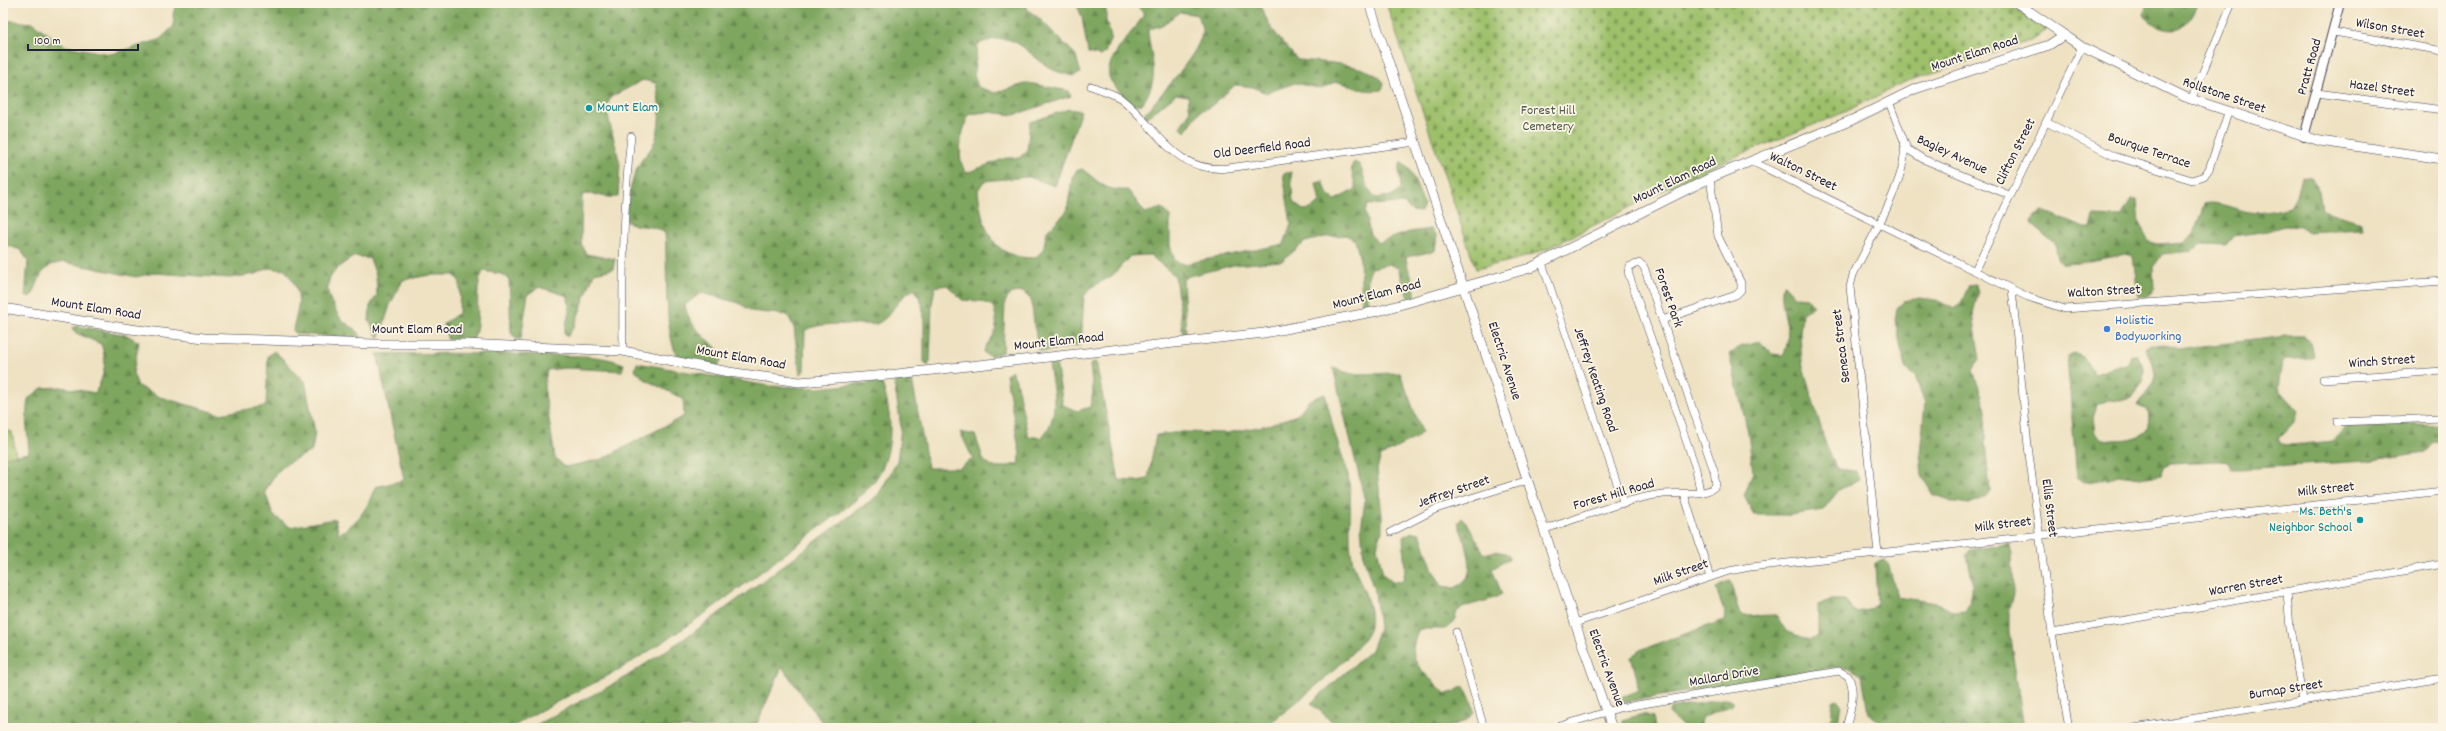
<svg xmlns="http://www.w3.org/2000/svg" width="2446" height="731" viewBox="0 0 2446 731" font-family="Dekko,sans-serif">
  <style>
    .forest { fill: url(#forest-firs); stroke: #50644c }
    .wetland { fill: url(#wetland-marsh); stroke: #607152 }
    .cemetery { fill: url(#cemetery-stones); stroke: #607152 }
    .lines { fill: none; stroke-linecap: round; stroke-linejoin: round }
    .minor-casing { stroke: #413f4f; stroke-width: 8 }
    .tertiary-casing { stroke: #413f4f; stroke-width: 10 }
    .secondary-casing { stroke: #413f4f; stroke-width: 10 }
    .minor { stroke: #fff; stroke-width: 7 }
    .tertiary { stroke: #fff; stroke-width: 8 }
    .secondary { stroke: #fff; stroke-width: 9 }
    .culture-dot { fill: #0f9aa8; stroke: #fcf5e5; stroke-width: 1.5 }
    .shop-dot { fill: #3f7fe0; stroke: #fcf5e5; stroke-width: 1.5 }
    .labels { text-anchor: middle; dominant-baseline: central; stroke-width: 3.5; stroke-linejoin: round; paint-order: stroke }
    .street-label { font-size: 14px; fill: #22223b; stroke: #fcf5e5 }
    .culture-label { font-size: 14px; fill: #0d838f; stroke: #fcf5e5; text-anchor: start }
    .park-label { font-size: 14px; fill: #4d594b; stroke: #fcf5e5 }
    .shop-label { font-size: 14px; fill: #366cbe; stroke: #fcf5e5; text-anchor: start }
  </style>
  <defs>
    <pattern id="forest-firs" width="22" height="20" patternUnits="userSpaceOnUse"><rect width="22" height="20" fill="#7ea65e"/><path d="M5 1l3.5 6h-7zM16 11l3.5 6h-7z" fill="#67874f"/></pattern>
    <pattern id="wetland-marsh" width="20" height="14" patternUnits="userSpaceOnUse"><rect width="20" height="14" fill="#9ec06a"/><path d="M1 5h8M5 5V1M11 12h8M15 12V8" fill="none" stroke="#809c58"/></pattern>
    <pattern id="cemetery-stones" width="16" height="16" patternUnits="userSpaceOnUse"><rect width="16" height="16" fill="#9ec06a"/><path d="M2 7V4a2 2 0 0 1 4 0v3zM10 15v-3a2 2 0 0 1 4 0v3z" fill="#809c58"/></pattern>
  </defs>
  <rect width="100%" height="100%" fill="#fcf5e5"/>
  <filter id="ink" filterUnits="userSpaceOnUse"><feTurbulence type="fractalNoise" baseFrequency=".025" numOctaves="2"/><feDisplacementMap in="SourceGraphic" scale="8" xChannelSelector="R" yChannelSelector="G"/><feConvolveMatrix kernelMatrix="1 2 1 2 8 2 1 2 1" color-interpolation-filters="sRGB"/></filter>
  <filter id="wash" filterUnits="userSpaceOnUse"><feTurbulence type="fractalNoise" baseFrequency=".012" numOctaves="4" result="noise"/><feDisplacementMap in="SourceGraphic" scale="16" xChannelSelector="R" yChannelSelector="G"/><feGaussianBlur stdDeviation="0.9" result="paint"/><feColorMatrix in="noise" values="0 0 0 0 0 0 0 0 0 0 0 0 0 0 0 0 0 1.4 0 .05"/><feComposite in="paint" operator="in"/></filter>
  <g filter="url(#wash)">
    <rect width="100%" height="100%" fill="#efe2c3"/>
    <!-- forest -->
    <g class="forest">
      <path d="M183,3H1027V9L1040,19L1075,54L1081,73L1073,76C1066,74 1056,72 1050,68C1020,49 1017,29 978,44L974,73L978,87L995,93L1028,83L1069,91L1071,96L1014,115L988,112L969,114C962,131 955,157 966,173L1006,158H1019L1027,151L1030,122L1069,109L1081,111L1055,186L1029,177L984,181L978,190C982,227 991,259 1035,258L1043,250L1047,231L1067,211L1072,178L1076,171L1082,169C1100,182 1103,191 1128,190L1145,213L1162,208L1170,216V245L1175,261L1184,264L1284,244L1291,224L1283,174L1291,172L1293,202L1303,210L1311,209L1320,203L1316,183L1323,181L1328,195L1335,200L1356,189L1351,168L1354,162L1360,165L1368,189L1375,198L1393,196L1401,188L1399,170L1401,162L1410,170L1424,204L1421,212L1412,211L1403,203L1368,205L1365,212L1370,234L1378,243L1409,232L1431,229L1437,235L1435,251L1406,257C1407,271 1416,282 1415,297L1408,298L1398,268L1389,264L1372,268C1364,281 1370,292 1367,306L1362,302L1360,260L1355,240L1346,235L1325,237L1305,242L1282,261L1234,265L1189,276L1183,279L1186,335L1183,334L1175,276L1150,255L1130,256L1112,276L1093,286L1084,296L1081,345L1044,352L1038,350L1031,300L1023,292L1011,293L1005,302L1003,352L990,356L984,353C984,344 991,342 994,334C998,325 996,315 993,306L980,301L962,300L947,285L935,287L932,304L930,361L928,366L924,363V319L922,304L915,289C896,296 892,319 876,324C872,325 865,324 860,324C842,325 822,322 805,330L804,371L800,375L794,328L788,315L751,311L739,303L701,293L685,305C692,336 711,335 723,358L718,366L678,358C663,332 668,265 665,233C649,222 640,230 626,221C626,205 632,175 641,161C647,153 653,148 656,138C661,122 660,99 656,83L643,80L611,97L606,108L620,164L618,197C605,199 595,192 582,195L581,243L586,254L615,259L613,269L594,273L574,327L567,337L564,333L569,312L568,296L539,287L528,294L521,339H516L511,333L509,280L501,274L483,271C472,293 483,318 473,340H448L443,324L459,313L460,282L454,275H430L403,280L390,305L379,339L369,321L370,306L377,295L376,275L370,259L355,256C333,269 319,282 334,307C336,311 339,317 342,320C349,326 355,327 361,336L358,338L296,334L293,330C299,304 304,293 285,270L269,268L256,274L230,278L154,273L136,277L64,262L51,265L42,273L32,296L25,297L28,261L21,250L3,244V20L33,23L65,46L111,54L159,40L174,26C173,16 171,6 183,3Z"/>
      <path d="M1076,3H1106V20L1111,37L1105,53L1100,56L1088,53L1082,17Z"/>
      <path d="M1135,3H1261C1263,21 1285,46 1298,60C1320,62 1372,63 1384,83L1382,90C1374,91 1367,91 1360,89C1342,85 1340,76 1322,89L1295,83L1266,93L1253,87L1235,85L1210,107L1200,111L1185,132L1180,127L1190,112L1188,96L1176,94L1149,116L1145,118L1143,115C1157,99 1204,49 1202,30C1202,25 1199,20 1197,15L1180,12L1162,25L1148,30C1150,61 1162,76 1142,104L1132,105C1125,97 1116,89 1111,81C1099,62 1136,31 1144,14Z"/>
      <path d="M2147,3H2199C2195,10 2191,19 2185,24C2174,37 2152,26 2144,15Z"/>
      <path d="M2302,176L2312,177L2319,191L2322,210L2361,222L2362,229L2307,232L2300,227L2285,226L2268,231L2233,236L2226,245L2201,244L2192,251L2163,254L2153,267L2154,290L2146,297L2138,296L2133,256L2126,254L2080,263L2063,264L2058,258L2055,244L2034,226L2032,222L2035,215L2043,211L2085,228H2091L2094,216L2121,217L2131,200H2137L2139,223L2149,241L2157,244L2186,242L2194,233L2204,204C2219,200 2234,210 2249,212C2263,214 2277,210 2290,207L2297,195Z"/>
      <path d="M1783,284L1795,297L1807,298L1814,306L1802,313L1800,334L1802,363L1826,445L1837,469L1856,471L1859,479L1839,490L1823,510L1790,515H1754L1744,496L1753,472L1748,432L1729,354L1739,347L1760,342L1772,354L1783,355C1796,333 1777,307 1783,284Z"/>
      <path d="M1976,284L1978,294L1973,314L1980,360L1973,370L1986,410L1985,443L1990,491L1985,497L1969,504L1955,502L1934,495L1922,476L1920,453L1925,404L1915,377L1905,368L1895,320L1897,308L1904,301L1919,298L1936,300L1955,309L1962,301L1969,285Z"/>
      <path d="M77,326L127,335L139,342L133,373L138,386L160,397L220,414L266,406L268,356L274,351C286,360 293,372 305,381L315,432L312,451C286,463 278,466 265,492L273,515L290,527L335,519L339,534C360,520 366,511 375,487L404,480L377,354C433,353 489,353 545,355C570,356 600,354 624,364L622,371L566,368L547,370L544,387L555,458L565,467L602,459L684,416L683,399L646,380L635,370L637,363L769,386L818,388L878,382L882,383C892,412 895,451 877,477C864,498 826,522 806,538C745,584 686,630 620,669C584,690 546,705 511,728H3V457L29,453L26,416L28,399L42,388L61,387L95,393C104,376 108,363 101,344L76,333L72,328Z"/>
      <path d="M2287,336H2303L2311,342L2314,357C2303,362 2293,358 2282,361L2278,389L2298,411L2295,421L2278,439L2281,444L2291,445L2333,441L2345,427L2443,424V440L2432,444L2425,452L2366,461L2241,469H2232L2228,462L2220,461L2171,463L2164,468L2161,475L2140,478L2118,475L2109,479L2085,482L2077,479L2067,356L2073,353L2083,357L2095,374L2127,363L2130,355H2137L2144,368L2143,381L2131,398L2120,401L2108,400L2097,405L2093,417L2095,433L2102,440C2124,439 2154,444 2148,410L2137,405L2153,383L2156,372L2145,348L2151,344L2166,345L2178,349Z"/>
      <path d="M1096,361L1119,480L1137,481L1148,479L1156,435L1182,432L1227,433L1268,425L1297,415L1309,400L1325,394C1329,409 1332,425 1337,441C1340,452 1346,464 1348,475C1354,504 1346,534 1353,563C1359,584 1376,607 1369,630C1363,651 1284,713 1263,728H826L782,667L755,728H530L621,680L691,634L878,495L897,462L901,427L894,382L912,379L928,468H959L973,459L960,432L975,435L984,461L996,468L1018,464L1020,454L1006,375L1011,370L1016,380L1028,436L1041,438C1061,417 1053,391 1049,364L1056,363L1063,405L1077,411L1090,407L1093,392L1090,365Z"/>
      <path d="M1333,368L1352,374L1400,373L1422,432L1416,438L1381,456L1377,469L1382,515V531L1377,547L1383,574L1391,581L1402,582L1405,572L1403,537L1412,532L1420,533L1433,570L1442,586L1455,588C1459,585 1464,582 1467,578C1475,563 1463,538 1458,523L1462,518L1468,524L1484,554L1495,551L1506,553L1510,558L1492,569L1502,594C1488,603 1471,602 1457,611L1454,623L1445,629H1419C1403,663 1424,671 1446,694L1454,692L1463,686L1471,699L1474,712L1466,721L1444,728H1339L1311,703L1371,650L1379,628L1375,593L1364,559L1361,528L1365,501Z"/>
      <path d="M2008,544L2012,553L2014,595L2009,611V631L2024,728H1885L1868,713L1862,675L1851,669L1835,667L1619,703L1615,701L1638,690L1637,678L1631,657L1640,650L1724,620L1725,613L1716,589L1722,583L1730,581L1739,612L1743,616L1776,615L1786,631L1810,640L1818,635V605L1830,600H1845L1855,612L1869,610L1877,602L1875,563L1885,560L1889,566L1897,597L1937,603L1954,612L1965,611C1977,592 1971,575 1967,555L1970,550Z"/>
      <path d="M1727,698L1733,703L1730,706L1702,718L1699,728H1684L1669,713L1670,709Z"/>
      <path d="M1837,699L1841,704L1837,728H1810C1816,722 1824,723 1831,718L1833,701Z"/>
      <path d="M1643,714L1653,717L1655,728H1623L1622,720Z"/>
    </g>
    <!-- wetland -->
    <path class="wetland" d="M3,430L12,432L16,455L3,457Z"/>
    <!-- cemetery -->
    <path class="cemetery" d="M1386,3H2006L2047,30L2033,40L1905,82L1845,112L1710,167L1549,248L1519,259L1476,269Z"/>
  </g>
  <g filter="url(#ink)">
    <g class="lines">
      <!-- minor casing -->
      <g class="minor-casing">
        <g id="minor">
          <path d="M2334,32L2443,51"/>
          <path d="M1091,86C1101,90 1112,93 1120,98C1158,126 1172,174 1228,168L1415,142"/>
          <path d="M2317,93L2443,110"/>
          <path d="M2191,100L2232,3"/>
          <path d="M1889,102L1907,149L1923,159L2009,195"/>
          <path d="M2046,122L2114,156L2192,180L2204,176L2209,169L2228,113"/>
          <path d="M1751,161L2028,297L2065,309L2443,281"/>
          <path d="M1542,263L1624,504"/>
          <path d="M1975,270L2082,47"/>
          <path d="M2012,289L2028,446L2052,633L2069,728"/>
          <path d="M3,316L7,309"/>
          <path d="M1662,320L1736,295L1741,290V283L1718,236L1710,178"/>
          <path d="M623,351C622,279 623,208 631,136"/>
          <path d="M2323,379L2443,371"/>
          <path d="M2337,422L2443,418"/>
          <path d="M1684,494L1710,577"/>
          <path d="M1545,529C1580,518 1628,498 1663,494C1676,492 1709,497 1716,485L1714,471L1644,267L1640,263L1630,266L1628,272L1696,469L1700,492"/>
          <path d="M1391,532L1436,509L1528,480"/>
          <path d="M1878,553L1850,287L1853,275C1868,243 1908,179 1904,146"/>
          <path d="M2287,592L2290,628L2303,700"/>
          <path d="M1575,623L1729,571L1750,567L2443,491"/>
          <path d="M1456,632L1484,728"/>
          <path d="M2052,633L2443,564"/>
          <path d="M1554,728L1619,708L1839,671L1848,676C1857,692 1850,712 1846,728"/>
          <path d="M2134,728L2443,678"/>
        </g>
      </g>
      <!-- tertiary casing -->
      <g class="tertiary-casing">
        <path id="tertiary" d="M2304,137L2340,3"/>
      </g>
      <!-- secondary casing -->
      <g class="secondary-casing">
        <g id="secondary">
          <path d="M1369,3L1575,623L1612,728"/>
          <path d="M2017,3L2082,47L2185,97L2320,141L2443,159"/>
          <path d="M3,308L130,329L204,338L375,344H465L623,351L729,372L799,382L888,375L1264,333L1378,311L1530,268L1710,178L1852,120L1915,89L2049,45L2064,35"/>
        </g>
      </g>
      <!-- minor -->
      <use href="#minor" class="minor"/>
      <!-- tertiary -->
      <use href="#tertiary" class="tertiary"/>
      <!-- secondary -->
      <use href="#secondary" class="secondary"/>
    </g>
  </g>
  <!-- markers -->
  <g class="culture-dot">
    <circle cx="589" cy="108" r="4"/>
    <circle cx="2360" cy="520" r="4"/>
  </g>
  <circle class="shop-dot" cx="2107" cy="329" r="4"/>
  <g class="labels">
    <!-- street labels -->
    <g class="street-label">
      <text transform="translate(2390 29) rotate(10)">Wilson Street</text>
      <text transform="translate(1975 54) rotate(-18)">Mount Elam Road</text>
      <text transform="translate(2310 67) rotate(-74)">Pratt Road</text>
      <text transform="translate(2382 89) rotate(8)">Hazel Street</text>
      <text transform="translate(2224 96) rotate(19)">Rollstone Street</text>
      <text transform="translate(1262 149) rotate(-7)">Old Deerfield Road</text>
      <text transform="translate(2149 151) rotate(19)">Bourque Terrace</text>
      <text transform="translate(2016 152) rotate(-63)">Clifton Street</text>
      <text transform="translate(1952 155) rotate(25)">Bagley Avenue</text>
      <text transform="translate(1803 172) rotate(26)">Walton Street</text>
      <text transform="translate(1675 181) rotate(-26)">Mount Elam Road</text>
      <text transform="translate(2104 292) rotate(-3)">Walton Street</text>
      <text transform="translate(1377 295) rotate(-14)">Mount Elam Road</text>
      <text transform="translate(1668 298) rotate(71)">Forest Park</text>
      <text transform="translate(96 309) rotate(9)">Mount Elam Road</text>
      <text x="417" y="330">Mount Elam Road</text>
      <text transform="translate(1059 342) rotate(-6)">Mount Elam Road</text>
      <text transform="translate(1842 346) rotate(-97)">Seneca Street</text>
      <text transform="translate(741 358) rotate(10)">Mount Elam Road</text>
      <text transform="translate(1504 361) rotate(72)">Electric Avenue</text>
      <text transform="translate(2382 362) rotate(-4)">Winch Street</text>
      <text transform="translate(1595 380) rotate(71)">Jeffrey Keating Road</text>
      <text transform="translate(2326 490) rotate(-6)">Milk Street</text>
      <text transform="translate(1454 492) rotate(-19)">Jeffrey Street</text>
      <text transform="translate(1614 495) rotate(-16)">Forest Hill Road</text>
      <text transform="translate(2049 508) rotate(83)">Ellis Street</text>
      <text transform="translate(2003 525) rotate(-7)">Milk Street</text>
      <text transform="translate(1681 573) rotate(-19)">Milk Street</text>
      <text transform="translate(2246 586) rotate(-10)">Warren Street</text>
      <text transform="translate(1606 668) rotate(70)">Electric Avenue</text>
      <text transform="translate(1724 677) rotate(-10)">Mallard Drive</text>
      <text transform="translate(2286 690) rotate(-9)">Burnap Street</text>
    </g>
    <!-- culture labels -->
    <g class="culture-label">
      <text x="597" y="108">Mount Elam</text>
      <text x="2352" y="512" text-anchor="end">Ms. Beth's<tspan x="2352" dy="16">Neighbor School</tspan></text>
    </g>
    <!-- park labels -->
    <g class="park-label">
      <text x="1548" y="111">Forest Hill<tspan x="1548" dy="16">Cemetery</tspan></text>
    </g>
    <!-- shop labels -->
    <g class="shop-label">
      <text x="2115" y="321">Holistic<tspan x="2115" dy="16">Bodyworking</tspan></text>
    </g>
  </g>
  <!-- margin -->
  <rect width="2446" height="731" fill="none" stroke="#fcf5e5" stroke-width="16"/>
  <!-- scale -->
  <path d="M28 44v6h110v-6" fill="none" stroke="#22223b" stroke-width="2"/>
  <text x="34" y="44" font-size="12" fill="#22223b" stroke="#fcf5e5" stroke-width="3" paint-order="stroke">100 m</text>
</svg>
